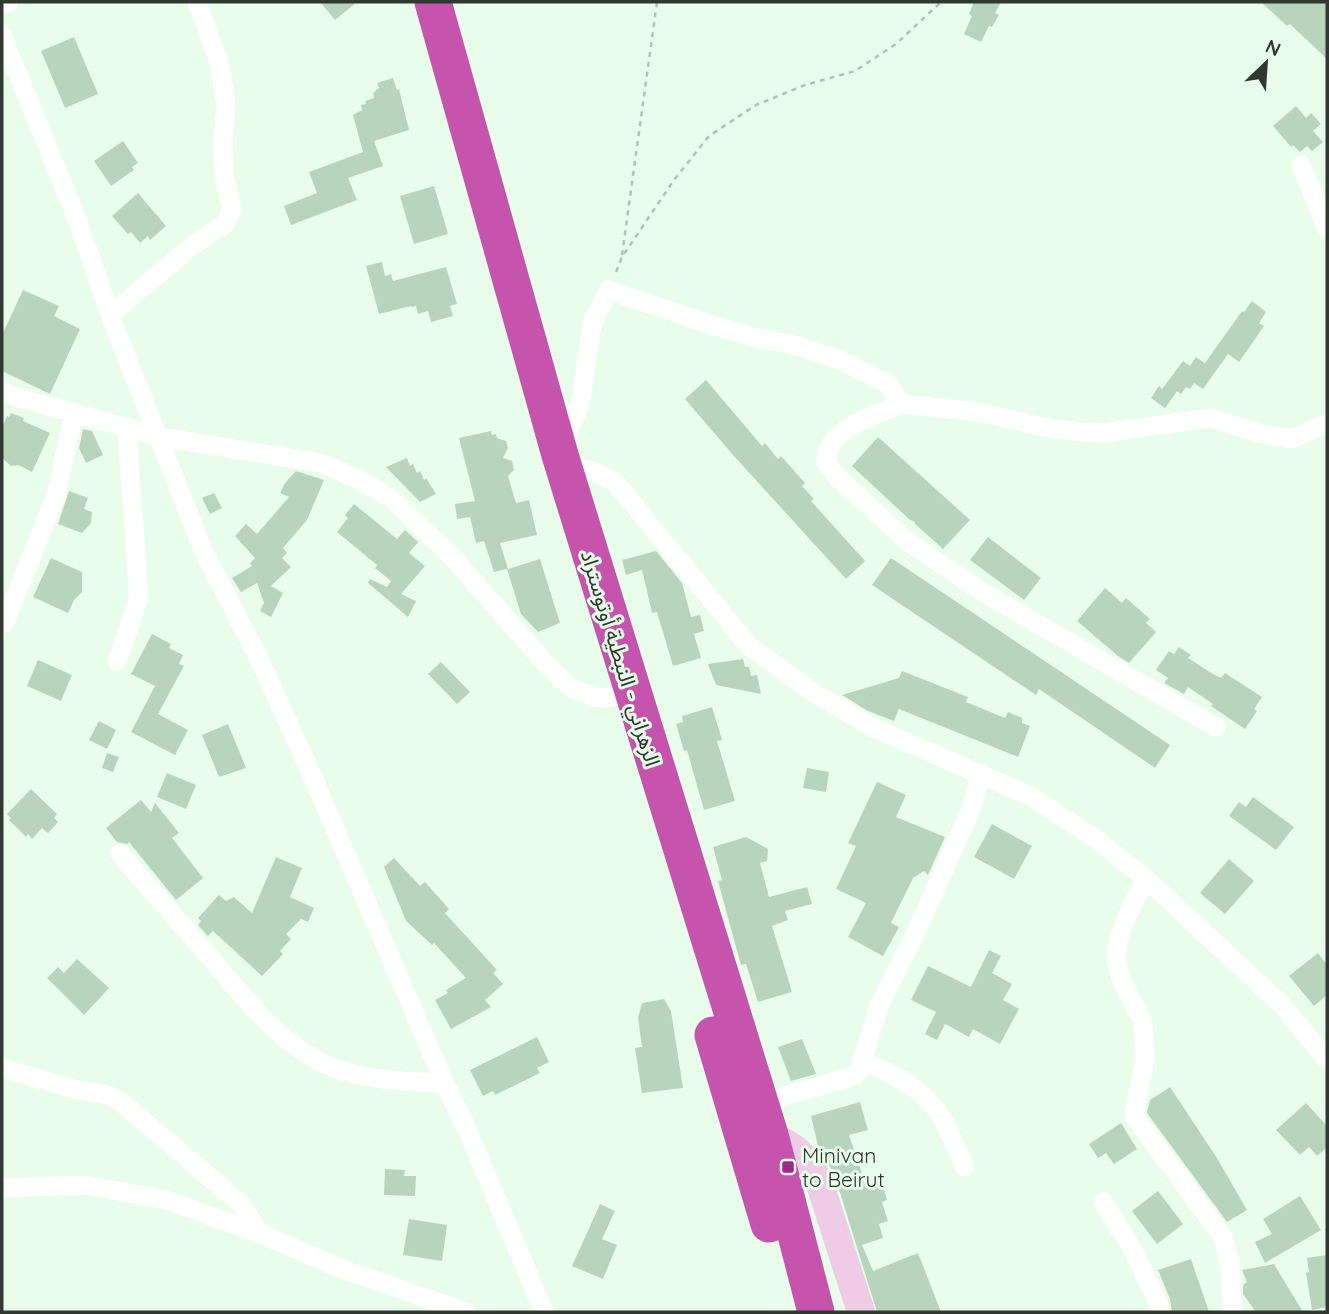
<svg xmlns="http://www.w3.org/2000/svg" width="1329" height="1314" viewBox="0 0 1329 1314" font-family="Quicksand,'Noto Sans Arabic',sans-serif">
  <style>
    .building { fill: #b9d4bc }
    .lines { fill: none; stroke-linecap: round; stroke-linejoin: round }
    .path { stroke: #b0c3b2; stroke-width: 2.5; stroke-dasharray: 5 5; stroke-linecap: butt }
    .street { stroke: #fff; stroke-width: 19 }
    .secondary { stroke: #eecce6; stroke-width: 28 }
    .highway { stroke: #c654ac; stroke-width: 37 }
    .poi-dot { fill: #9c2986; stroke: #e8feea; stroke-width: 2.5 }
    .labels { text-anchor: middle; dominant-baseline: central; stroke-width: 6; stroke-linejoin: round; paint-order: stroke }
    .street-label { font-size: 21px; fill: #2f3930; stroke: #e8feea }
    .poi-label { font-size: 21px; fill: #2f3930; stroke: #e8feea; text-anchor: start }
  </style>
  <rect width="100%" height="100%" fill="#e8feea"/>
  <!-- building -->
  <g class="building">
    <path d="M320,2H357L335,20Z"/>
    <path d="M974,2H1001L995,13L999,15L992,27L989,26L981,42L964,34L972,16L969,14Z"/>
    <path d="M1261,2H1327V59L1290,24L1287,26Z"/>
    <path d="M74,37L98,94L65,108L41,51Z"/>
    <path d="M393,78L397,90L399,89L409,130L374,141L383,166L348,178L357,200L291,225L284,206L317,193L309,172L363,152L353,115L362,110L361,105L366,104L365,101L374,98L373,93L379,88L377,83Z"/>
    <path d="M1296,106L1306,118L1311,113L1321,124L1313,131L1323,142L1312,151L1307,146L1300,152L1293,145L1291,147L1273,126Z"/>
    <path d="M123,141L138,163L132,167L134,170L111,186L94,161Z"/>
    <path d="M434,186L448,234L414,244L400,196Z"/>
    <path d="M138,193L166,226L150,240L148,236L140,243L131,232L128,234L112,216Z"/>
    <path d="M382,262L385,276L391,274L393,281L446,267L457,304L450,306L453,316L431,322L428,311L418,314L416,306L411,307V306L379,314L366,266Z"/>
    <path d="M23,290L59,306L54,316L80,329L50,394L2,371V335Z"/>
    <path d="M1252,301L1266,312L1259,323L1264,326L1239,362L1228,354L1203,389L1194,383L1190,389L1186,387L1181,394L1177,391L1165,408L1151,398L1159,386L1162,389L1183,361L1190,366L1196,357L1205,363L1242,311L1244,312Z"/>
    <path d="M706,380L762,446L765,443L778,459L781,456L805,483L802,486L814,499L811,501L865,561L846,579L733,455L685,399Z"/>
    <path d="M11,413L24,418L23,421L50,433L32,472L18,465L11,466L2,458V427L7,416L9,417Z"/>
    <path d="M83,429L92,431L103,455L86,463L79,448Z"/>
    <path d="M491,431L492,435L496,434L497,438L506,441L508,448L503,458L512,461L514,470L508,476L516,503L529,500L537,535L500,543L508,569L540,559L560,623L538,632L521,614L507,569L494,572L484,541L476,543L470,517L457,519L455,504L475,501L459,438Z"/>
    <path d="M878,437L970,520L943,549L914,523L915,522L910,520L852,466Z"/>
    <path d="M407,458L410,466L413,464L417,473L420,471L424,480L426,478L436,494L420,502L386,467Z"/>
    <path d="M296,471L324,480L307,520L283,548L287,553L282,558L291,567L271,586L283,593L271,617L260,611L264,603L257,583L241,592L232,578L252,566L250,563L255,558L235,536L246,524L257,534L289,497L280,493L285,483Z"/>
    <path d="M69,491L88,498L84,509L92,512L91,523L82,533L58,524Z"/>
    <path d="M214,493L222,508L210,514L202,498Z"/>
    <path d="M354,504L397,539L405,530L418,542L409,553L425,566L401,594L416,601L408,617L368,583L370,579L387,587L391,581L375,568L377,565L337,532L348,518L345,515Z"/>
    <path d="M988,537L1041,578L1024,600L970,560Z"/>
    <path d="M656,551L682,583L691,617L700,615L704,631L694,634L701,658L673,666L657,612L652,613L642,570L626,575L622,560Z"/>
    <path d="M51,558L82,572V592L74,600L68,613L33,597Z"/>
    <path d="M891,558L1170,745L1155,768L1039,689L1036,695L872,585Z"/>
    <path d="M1105,588L1122,603L1126,598L1150,619L1146,623L1156,632L1129,663L1118,656L1077,621Z"/>
    <path d="M152,634L171,644L169,648L183,655L179,664L184,666L158,714L188,730L175,755L131,732L155,686L131,674Z"/>
    <path d="M1179,647L1191,655L1188,658L1213,674L1221,678L1225,673L1262,697L1254,709L1257,711L1245,729L1211,706L1213,704L1188,687L1184,694L1164,683L1168,678L1156,670L1169,651L1174,654Z"/>
    <path d="M743,659L745,667H749L751,676L757,675L761,694L716,685L708,664Z"/>
    <path d="M38,660L72,675L61,701L27,686Z"/>
    <path d="M441,662L470,692L457,704L428,674Z"/>
    <path d="M902,671L968,697L966,702L1005,718L1008,712L1022,718V723L1030,726L1018,757L899,709L894,721L868,711L842,695L899,678Z"/>
    <path d="M712,707L722,740L717,741L735,801L704,810L687,750L684,751L676,724L683,722L682,716Z"/>
    <path d="M99,721L116,730L107,749L89,740Z"/>
    <path d="M228,724L246,768L219,777L202,735Z"/>
    <path d="M107,753L119,757L113,772L102,768Z"/>
    <path d="M807,768L829,772L826,792L803,788Z"/>
    <path d="M167,773L196,785L186,809L157,797Z"/>
    <path d="M877,782L906,795L896,817L945,837L928,875L924,871L913,878L891,923L899,927L883,956L848,937L866,903L836,889L856,846L848,843Z"/>
    <path d="M31,789L57,814L54,818L58,822L48,833L42,828L32,839L28,834L26,837L9,820L11,818L7,814Z"/>
    <path d="M1253,797L1294,827L1276,850L1229,816L1239,802L1246,807Z"/>
    <path d="M141,800L151,812L155,803L179,833L172,838L203,878L176,900L129,842L127,844L117,842L106,828Z"/>
    <path d="M992,824L1032,846L1014,879L974,857Z"/>
    <path d="M746,837L768,849L767,861L760,863L769,897L807,887L812,904L785,911L788,920L772,926L792,992L758,1002L746,964L741,965L718,881L722,880L713,847Z"/>
    <path d="M276,857L302,868L290,897L314,908L308,922L301,919L286,934L291,939L280,951L283,954L262,976L213,931L208,936L198,925L201,921L198,918L219,895L226,901L234,897L252,913Z"/>
    <path d="M394,858L420,886L425,882L449,909L445,913L497,970L493,973L503,984L485,1000L491,1007L451,1029L435,1000L448,993L446,990L466,978L434,943L432,945L406,921L384,867Z"/>
    <path d="M1229,859L1254,881L1225,914L1200,893Z"/>
    <path d="M989,950L1001,956L992,973L1012,984L1003,1000L1019,1009L1000,1044L973,1029L969,1037L945,1024L937,1040L925,1034L936,1012L911,1000L928,966L971,987Z"/>
    <path d="M1318,953L1327,965V995L1314,1006L1289,976Z"/>
    <path d="M77,959L109,988L84,1015L47,978L58,967L64,973Z"/>
    <path d="M664,999L671,1011L683,1088L642,1093L635,1048L642,1047L638,1018L642,1003Z"/>
    <path d="M537,1037L549,1062L537,1068L540,1073L495,1095L493,1091L483,1096L470,1070Z"/>
    <path d="M802,1039L816,1074L791,1081L778,1047Z"/>
    <path d="M1170,1087L1217,1158L1247,1210L1227,1222L1147,1113L1150,1100Z"/>
    <path d="M860,1102L868,1130L849,1135L867,1188L882,1183L887,1200L882,1202L888,1221L879,1224L883,1238L862,1245L873,1271L918,1253L941,1312H877L834,1173L819,1150L811,1116Z"/>
    <path d="M1306,1103L1327,1126V1147L1317,1156L1309,1147L1300,1155L1276,1130Z"/>
    <path d="M1121,1123L1137,1149L1114,1164L1106,1153L1098,1158L1089,1144Z"/>
    <path d="M385,1169L405,1170L404,1176H416L415,1196L384,1195Z"/>
    <path d="M1158,1191L1183,1224L1157,1244L1132,1211Z"/>
    <path d="M1300,1196L1321,1230L1265,1263L1255,1242L1272,1234L1263,1219Z"/>
    <path d="M600,1204L615,1211L602,1239L617,1245L603,1279L572,1266Z"/>
    <path d="M409,1219L447,1225L442,1261L403,1255Z"/>
    <path d="M1327,1255V1307L1312,1310L1306,1273L1309,1272L1307,1258Z"/>
    <path d="M1191,1259L1209,1312H1172L1170,1299L1158,1270Z"/>
    <path d="M1274,1264L1303,1312H1256L1243,1294V1285L1247,1282L1242,1270Z"/>
  </g>
  <g class="lines">
    <!-- path -->
    <g class="path">
      <path d="M622,255L657,2"/>
      <path d="M616,272L622,257L674,180L709,136L756,105L805,85L855,71L896,44L941,2"/>
    </g>
    <!-- street -->
    <g class="street">
      <path d="M2,4L9,2"/>
      <path d="M2,35L77,219L110,315L203,550L259,659L308,766L445,1084L467,1129L544,1312"/>
      <path d="M1301,165L1327,229"/>
      <path d="M110,315L193,245L225,224L232,209L224,175L223,141L226,104L219,62L197,2"/>
      <path d="M2,390L16,397L160,437L321,463L358,479L393,500L455,560L545,663L571,688L597,698L612,697"/>
      <path d="M901,404C875,416 826,428 826,462L836,476L907,541L984,593L1216,727"/>
      <path d="M562,448L581,401L592,324L609,290L715,326L757,338L794,345L840,360L888,384L901,404L978,412L1043,427L1080,432L1104,433L1210,418L1266,435L1292,439L1327,423"/>
      <path d="M563,465L593,471L615,482L749,646L814,693L874,728L1030,796L1093,837L1146,879L1282,1005L1327,1060"/>
      <path d="M5,623L56,495L74,413"/>
      <path d="M117,661L139,598L127,429"/>
      <path d="M120,854C149,888 179,922 208,955C245,998 284,1052 340,1070C373,1081 410,1081 445,1084"/>
      <path d="M1146,879L1127,916L1118,942L1116,960L1122,981L1143,1022L1145,1059L1134,1116L1223,1237L1230,1264L1231,1296L1234,1312"/>
      <path d="M862,1061C889,1072 917,1085 935,1108C948,1125 956,1148 965,1167"/>
      <path d="M2,1068L77,1090L107,1095L120,1101L242,1205L259,1233"/>
      <path d="M760,1103L854,1076L859,1071L879,1006L913,939L972,807L981,773"/>
      <path d="M2,1188L85,1185L166,1200L259,1233L339,1268L466,1312"/>
      <path d="M1103,1202L1133,1250L1159,1304V1312"/>
    </g>
    <!-- secondary -->
    <path class="secondary" d="M770,1135C797,1147 802,1153 818,1178L861,1312"/>
    <!-- highway -->
    <g class="highway">
      <path d="M433,2L560,455L770,1135L816,1312"/>
      <path d="M713,1035L769,1224"/>
    </g>
  </g>
  <!-- markers -->
  <rect class="poi-dot" x="781" y="1160" width="14" height="14" rx="3.5"/>
  <g class="labels">
    <!-- street labels -->
    <g class="street-label">
      <text transform="translate(621 658) rotate(73)">الزهراني - النبطية أوتوستراد</text>
    </g>
    <!-- poi labels -->
    <g class="poi-label">
      <text x="802" y="1155">Minivan<tspan x="802" dy="24">to Beirut</tspan></text>
    </g>
  </g>
  <!-- border -->
  <rect width="1329" height="1314" fill="none" stroke="#2f3930" stroke-width="7"/>
  <!-- north arrow -->
  <g transform="translate(1266 63) rotate(25)" stroke="#e8feea" stroke-width="5" paint-order="stroke">
  <path d="M0-5L12 26L0 18L-12 26Z" fill="#2f3930"/>
  <text y="-10" font-size="19" font-weight="bold" text-anchor="middle" fill="#2f3930">N</text>
  </g>
</svg>
